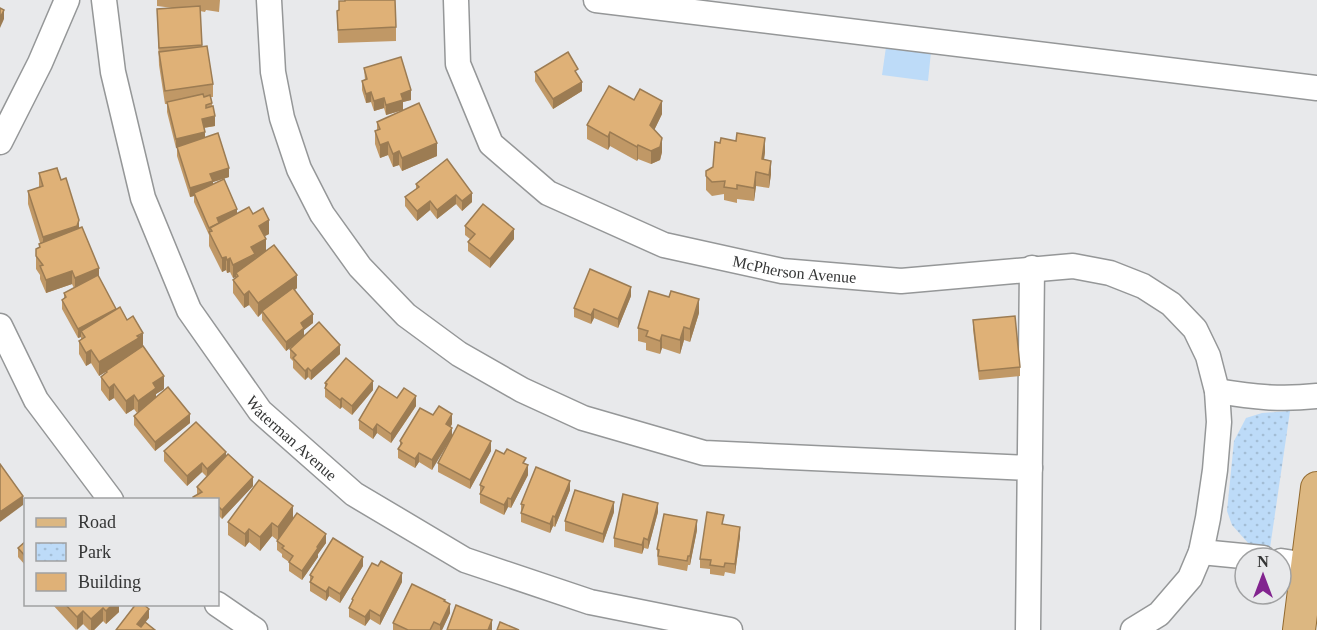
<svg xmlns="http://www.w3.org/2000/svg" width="1317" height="630" viewBox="0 0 1317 630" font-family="'Times New Roman',serif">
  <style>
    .park { fill: url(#park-dots) }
    .garden { fill: #bddbf8 }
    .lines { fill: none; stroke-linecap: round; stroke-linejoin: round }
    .minor-casing { stroke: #959798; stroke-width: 27 }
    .major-casing { stroke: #926a30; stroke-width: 34 }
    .minor { stroke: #fff; stroke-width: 24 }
    .major { stroke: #dcb781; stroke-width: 32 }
    .wall { fill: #c09866 }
    .shaded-wall { fill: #9c7c53 }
    .building { fill: #dfb177; stroke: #9c7c53; stroke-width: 1.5 }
    .labels { text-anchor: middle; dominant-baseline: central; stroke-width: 4.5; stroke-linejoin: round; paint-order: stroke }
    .street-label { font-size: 16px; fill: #343535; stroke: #e8e9eb }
  </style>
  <defs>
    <pattern id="park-dots" width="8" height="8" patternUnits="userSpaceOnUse" patternTransform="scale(1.5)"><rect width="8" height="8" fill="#bddbf8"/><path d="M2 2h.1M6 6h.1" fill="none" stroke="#a3bdd5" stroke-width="1.8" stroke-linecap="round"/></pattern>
  </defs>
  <rect width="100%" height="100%" fill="#e8e9eb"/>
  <!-- park -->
  <path class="park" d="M1290,411L1270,548L1249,544L1232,525L1227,511L1234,441L1246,418L1262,413Z"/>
  <!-- garden -->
  <path class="garden" d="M886,47L931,52L928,81L882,75Z"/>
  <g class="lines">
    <!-- minor casing -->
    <g class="minor-casing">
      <g id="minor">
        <path id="s1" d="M104,0L113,72L143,198L189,310L260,411L354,494L465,560L590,602L730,630"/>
        <path d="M269,0L273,72L282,118L299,169L322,214L360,267L406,315L459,354L522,390L583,418L704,453L1030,468"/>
        <path id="s2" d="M456,0L458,64L491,144L548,193L664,245L782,271L901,281L1073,266L1110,273L1143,286L1171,304L1195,329L1208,356L1217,391L1219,422L1215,470L1208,518L1201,552L1190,578L1159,614L1133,630"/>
        <path d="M596,0L1317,88"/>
        <path d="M0,142L40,63L67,0"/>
        <path d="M0,326L36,400L111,500"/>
        <path d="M1217,391C1254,397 1280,400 1317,396"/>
        <path d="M1201,552L1263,558"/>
        <path d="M1281,561L1307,565"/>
        <path d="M217,604L255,630"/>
        <path d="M1028,630L1032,268"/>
      </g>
    </g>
    <!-- major casing -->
    <g class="major-casing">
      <path id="major" d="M1299,630L1317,488"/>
    </g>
    <!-- minor -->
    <use href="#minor" class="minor"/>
    <!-- major -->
    <use href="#major" class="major"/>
  </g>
  <!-- wall -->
  <g class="wall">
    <path d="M157,0H220L219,12L206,10L205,12L200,11L202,46L213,84V97H211L215,126L204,128L205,137L229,177L213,182V184L237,213L253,214L269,234L265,236L266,251L297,288L295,290L313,323L304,330V336L340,354L311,380L308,377L305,380L293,368V361L290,358V349L293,346L286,351L262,320V313L258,317L249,305L244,308L233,293V280L236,277L233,278L230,272L227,273L226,270L222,272L209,246V235L194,202V196L190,197L177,156V148H176L167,112V104H165L159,65L157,9L173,8L157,6Z"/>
    <path d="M339,1L396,27V41L338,43L337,11L339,10Z"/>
    <path d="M364,68L411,100L403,102V110L386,115L384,108L374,111L371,102L366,103L362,90V81L365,80Z"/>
    <path d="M535,72L578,76L582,91L553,109L535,81Z"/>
    <path d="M634,100L662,114L654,130L662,152L660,160L651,164L638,159L637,161L610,146L608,150L587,139V125Z"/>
    <path d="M377,122L437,156L402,171L399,165L393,167L388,155L380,158L375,144V131L377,130Z"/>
    <path d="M765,152L764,159L771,174L769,188L756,186L754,201L737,199V203L724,200V194L712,196L706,190V176Z"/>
    <path d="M447,159L472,202L462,211L456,204L437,219L430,210L417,221L405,206V197L416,189V184Z"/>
    <path d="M39,173L61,180L99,278L116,309L143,346L164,389L156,394V397L190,423L155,451L134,425V416L137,413L134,409L126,414L114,398L109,401L101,390V377L106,373L107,371L99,376L91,363L86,366L79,354V341L81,340V337L78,338L62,309V300L64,299V293L74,288L72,284L46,293L40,279V275L36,269V249L39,247V244L40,243L28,204V191L39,187Z"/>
    <path d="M465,226L514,239L490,268L468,251V242L470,239L465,235Z"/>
    <path d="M631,296L618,328L594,318L591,324L574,317V308Z"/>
    <path d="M699,313L690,342L684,340L680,354L662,348L660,354L646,350V343L638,341V328Z"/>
    <path d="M973,320L1020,367V376L979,380L973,329Z"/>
    <path d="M325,383L373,390L352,415L342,407L340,409L325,397Z"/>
    <path d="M397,398L416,406L391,443L377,433L373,439L359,429V420Z"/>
    <path d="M433,415L452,424L432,470L419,462L415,468L398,458V449L400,447V441Z"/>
    <path d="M164,451L226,457L253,486L222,519L218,515V500L197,494V487L207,477L202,472L187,486L164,461Z"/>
    <path d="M491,451L470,489L438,472V463Z"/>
    <path d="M526,464L528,475L511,508L508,507L504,515L480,503V485Z"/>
    <path d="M570,490L555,527L553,526L550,533L521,522V504Z"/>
    <path d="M614,512L603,543L565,531V521Z"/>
    <path d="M658,512L648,549L644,548L642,554L614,547V538Z"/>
    <path d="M293,518L326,543L318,554V557L302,580L289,571V562L282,557V554L277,550V540L272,536L260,551L249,542L245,547L228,535V522Z"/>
    <path d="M723,525L740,536L735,574L725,572L724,576L710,574V569L700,568V559Z"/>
    <path d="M697,530L690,565H688L687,571L658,565L657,549Z"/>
    <path d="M26,541V566L18,557V548Z"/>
    <path d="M363,566L340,603L329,596L326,601L310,591V575Z"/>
    <path d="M402,582L380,625L370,619L365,626L349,617V608L352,603V599Z"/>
    <path d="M445,602L450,613L442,630H393V623Z"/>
    <path d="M52,604H119V612L106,624L103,621L94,630H89L83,624L76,630Z"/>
  </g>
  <!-- shaded-wall -->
  <g class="shaded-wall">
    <path d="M4,10V19L0,28V18Z"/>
    <path d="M582,82V91L553,109V99Z"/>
    <path d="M411,90V100L403,102V110L386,115V105L401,94Z"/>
    <path d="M371,92V102L366,103V94Z"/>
    <path d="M384,98V108L374,111V101Z"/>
    <path d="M662,101V114L650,139V125Z"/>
    <path d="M215,116V126L202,128V119Z"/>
    <path d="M205,132V141L176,148V139Z"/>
    <path d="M610,132V146L608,150V137Z"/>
    <path d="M662,138V152L660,160L651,164V151Z"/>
    <path d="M765,138V152L762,172V159Z"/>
    <path d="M388,142V155L380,158V145Z"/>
    <path d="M437,143V156L402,171V158Z"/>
    <path d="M638,145V159L637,161V147Z"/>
    <path d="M399,151V165L393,167V154Z"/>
    <path d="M771,161V174L769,188V175Z"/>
    <path d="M229,168V177L213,182V190L194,193V196L190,197V188L210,174Z"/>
    <path d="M756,172V186L754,201V188Z"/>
    <path d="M472,193V202L462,211V201Z"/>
    <path d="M456,195V204L437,219V210Z"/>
    <path d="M430,201V210L417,221V211Z"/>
    <path d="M237,209V218L212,231L210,228V235L209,228L217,218Z"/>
    <path d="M79,220V234L43,250V237Z"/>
    <path d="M269,220V234L259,239V226Z"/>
    <path d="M514,229V239L490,268V259Z"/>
    <path d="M266,239V253L255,258V267L236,273V277L233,278V265L251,247Z"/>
    <path d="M226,257V270L222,272V258Z"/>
    <path d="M230,258V272L227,273V260Z"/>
    <path d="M99,268V281L75,291V278Z"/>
    <path d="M72,271V284L46,293V280Z"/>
    <path d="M297,275V288L264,313L262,311V313L258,317V303Z"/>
    <path d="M631,287V296L618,328V319Z"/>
    <path d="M249,291V305L244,308V295Z"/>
    <path d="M699,299V313L690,342V329Z"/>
    <path d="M116,309V318L81,331V337L78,338V329Z"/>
    <path d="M594,309V318L591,324V315Z"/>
    <path d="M313,314V323L304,330V337L286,351V342L301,323Z"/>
    <path d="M684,327V340L680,354V340Z"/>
    <path d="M143,333V346L139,352L99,376V362Z"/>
    <path d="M662,335V348L660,354V341Z"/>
    <path d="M340,345V354L311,380V371Z"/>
    <path d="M91,350V363L86,366V353Z"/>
    <path d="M308,368V377L305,380V371Z"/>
    <path d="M164,376V389L156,394V402L138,415V401L153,383Z"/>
    <path d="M373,381V390L352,415V406Z"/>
    <path d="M114,384V398L109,401V388Z"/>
    <path d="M134,395V409L126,414V401Z"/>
    <path d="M416,396V406L391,443V434Z"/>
    <path d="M342,398V407L340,409V400Z"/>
    <path d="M190,414V423L155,451V442Z"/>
    <path d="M452,414V424L446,433V424Z"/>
    <path d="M377,424V433L373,439V430Z"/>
    <path d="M452,428V437L432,470V460Z"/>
    <path d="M491,441V451L470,489V480Z"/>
    <path d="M226,452V461L207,478V469Z"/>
    <path d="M419,453V462L415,468V459Z"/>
    <path d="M202,463V472L187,486V476Z"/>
    <path d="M528,465V475L511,508V499Z"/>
    <path d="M253,477V486L222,519V510Z"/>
    <path d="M570,481V490L555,527V517Z"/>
    <path d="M23,496V505L0,522V512Z"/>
    <path d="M508,498V507L504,515V505Z"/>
    <path d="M614,502V512L603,543V534Z"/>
    <path d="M658,503V512L648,549V540Z"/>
    <path d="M293,506V519L278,541V527Z"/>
    <path d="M553,516V526L550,533V524Z"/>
    <path d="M697,520V530L690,565V556Z"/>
    <path d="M272,523V536L260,551V537Z"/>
    <path d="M740,527V536L735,574V564Z"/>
    <path d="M249,529V542L245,547V534Z"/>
    <path d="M326,534V543L318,554V557L302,580V571Z"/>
    <path d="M644,538V548L642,554V545Z"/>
    <path d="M363,557V566L340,603V594Z"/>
    <path d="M402,573V582L380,625V616Z"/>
    <path d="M329,587V596L326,601V592Z"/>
    <path d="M113,604H119V612L106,624V611Z"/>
    <path d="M450,604V613L442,630H440V625Z"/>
    <path d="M103,608V621L94,630H91V619Z"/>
    <path d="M149,609V618L139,630L137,624Z"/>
    <path d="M370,610V619L365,626V617Z"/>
    <path d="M83,611V624L77,630V617Z"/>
    <path d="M492,620V630H488Z"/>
  </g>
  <!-- building -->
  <g class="building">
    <path d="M345,0H395L396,27L338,30L337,11L339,10V1H345Z"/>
    <path d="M200,6L202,45L159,48L157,9Z"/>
    <path d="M0,8L4,10L0,18Z"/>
    <path d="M207,46L213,84L165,91L159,52Z"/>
    <path d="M568,52L578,69L575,71L582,82L553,99L535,72Z"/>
    <path d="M401,57L411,90L401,94L403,100L386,105L384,98L374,101L371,92L366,94L362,81L367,79L364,68Z"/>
    <path d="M609,86L634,100L640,89L662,101L650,125L662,138L660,147L651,151L638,145L637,147L610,132L608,137L587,125Z"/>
    <path d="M203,94L204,97L210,95L212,103L206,105V108L213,106L215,116L202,119L205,132L176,139L167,102Z"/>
    <path d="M419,103L437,143L402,158L399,151L393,154L388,142L380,145L375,131L380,129L377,122Z"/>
    <path d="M218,133L229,168L210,174L213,181L190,188L177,147Z"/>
    <path d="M737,133L765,138L762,159L771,161L769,175L756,172L754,188L737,185V189L724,187L725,181L712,182L706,176V171L713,167L715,142L720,143L721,138L736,141Z"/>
    <path d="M447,159L472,193L462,201L456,195L437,210L430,201L417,211L405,197L419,187L416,184Z"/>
    <path d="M57,168L61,180L66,178L79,220L77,226L43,237L28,191L43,186L39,173Z"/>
    <path d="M224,179L237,209L217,218L219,223L209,228L194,193Z"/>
    <path d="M483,204L514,229L490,259L468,242L475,234L465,226Z"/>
    <path d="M249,207L253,214L263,208L269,220L259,226L266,239L251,247L255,254L233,265L230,258L227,260L226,257L222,258L209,232L212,231L210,228Z"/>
    <path d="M82,227L99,268L75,278L72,271L46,280L40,266L43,265L36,256V249L40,247L39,244Z"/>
    <path d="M274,245L297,275L258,303L249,291L244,295L233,280L238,276L236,273Z"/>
    <path d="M590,269L631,287L618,319L594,309L591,315L574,308Z"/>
    <path d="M98,275L116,309L78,329L62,300L66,297L64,293Z"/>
    <path d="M293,288L313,314L301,323L304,328L286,342L262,311Z"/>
    <path d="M649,291L669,297L671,291L699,299L690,329L684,327L680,340L662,335L660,341L646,336L648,331L638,328Z"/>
    <path d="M120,307L127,320L133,316L143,333L137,336L139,338L99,362L91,350L86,353L79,341L85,337L81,331Z"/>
    <path d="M1015,316L1020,367L979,371L973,320Z"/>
    <path d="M319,322L340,345L311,371L308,368L305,371L293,358L296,355L290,349Z"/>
    <path d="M143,346L164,376L153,383L156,388L138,401L134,395L126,401L114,384L109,388L101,377L107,372L106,371Z"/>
    <path d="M346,358L373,381L352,406L342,398L340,400L325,388L327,384L325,383Z"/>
    <path d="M379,386L397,398L404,388L416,396L391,434L377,424L373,430L359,420Z"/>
    <path d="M168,387L190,414L155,442L134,416Z"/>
    <path d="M439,406L452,414L446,424L452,428L432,460L419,453L415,459L398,449L402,443L400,441L420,408L433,415Z"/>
    <path d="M196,422L226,452L207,469L202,463L187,476L164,451Z"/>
    <path d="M458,425L491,441L470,480L438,463Z"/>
    <path d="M507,449L526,458L523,463L528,465L511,499L508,498L504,505L480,494L484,487L480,485L496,450L504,454Z"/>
    <path d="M228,454L253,477L222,510L218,506V500H193V497L202,492L197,487Z"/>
    <path d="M0,464L23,496L0,512Z"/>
    <path d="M536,467L570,481L555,517L553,516L550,524L521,513L524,505L521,504Z"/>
    <path d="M259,480L293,506L278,527L272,523L260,537L249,529L245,534L228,522Z"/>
    <path d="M575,490L614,502L603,534L565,521Z"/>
    <path d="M623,494L658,503L648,540L644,538L642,545L614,538Z"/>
    <path d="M707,512L724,515L722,524L740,527L735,564L725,563L724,567L710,565L711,560L700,559Z"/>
    <path d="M297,513L326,534L317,547L318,548L302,571L289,562L293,556L282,548L284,546L277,541Z"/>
    <path d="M664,514L697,520L690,556H688L687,561L658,556L659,550L657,549Z"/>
    <path d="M333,538L363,557L340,594L329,587L326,592L310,582L313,577L310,575Z"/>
    <path d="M26,541V557L18,548Z"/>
    <path d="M381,561L402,573L380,616L370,610L365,617L349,608L353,600L352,599L372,563L378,566Z"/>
    <path d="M412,584L445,600L444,601L450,604L440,625L434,622L430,630H408L393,623Z"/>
    <path d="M65,604H113L106,611L103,608L91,619L83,611L77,617Z"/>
    <path d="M136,604H143L149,609L137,624L141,627L145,622L155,630H116Z"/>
    <path d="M456,605L492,620L488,630H447Z"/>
    <path d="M500,622L519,630H497Z"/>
  </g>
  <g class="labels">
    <!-- street labels -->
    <g class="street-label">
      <text stroke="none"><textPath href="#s2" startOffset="486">McPherson Avenue</textPath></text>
      <text stroke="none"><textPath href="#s1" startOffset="488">Waterman Avenue</textPath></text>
    </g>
  </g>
  <!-- legend -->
  <rect x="24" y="498" width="195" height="108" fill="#e8e9eb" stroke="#a0a1a2" stroke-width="1.5"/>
  <rect x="36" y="518" width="30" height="9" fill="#dcb781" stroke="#a0a1a2" stroke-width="1.5"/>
  <text x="78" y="528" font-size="18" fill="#343535">Road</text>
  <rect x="36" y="543" width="30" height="18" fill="url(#park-dots)" stroke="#a0a1a2" stroke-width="1.5"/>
  <text x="78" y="558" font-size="18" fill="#343535">Park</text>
  <rect x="36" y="573" width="30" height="18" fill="#dfb177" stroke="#a0a1a2" stroke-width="1.5"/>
  <text x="78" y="588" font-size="18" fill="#343535">Building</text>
  <!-- north arrow -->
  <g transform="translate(1263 576)"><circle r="28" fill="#e8e9eb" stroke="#a0a1a2" stroke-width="1.5"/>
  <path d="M0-4.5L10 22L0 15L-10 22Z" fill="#82248f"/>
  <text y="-9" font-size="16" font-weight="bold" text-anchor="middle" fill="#343535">N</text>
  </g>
</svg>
